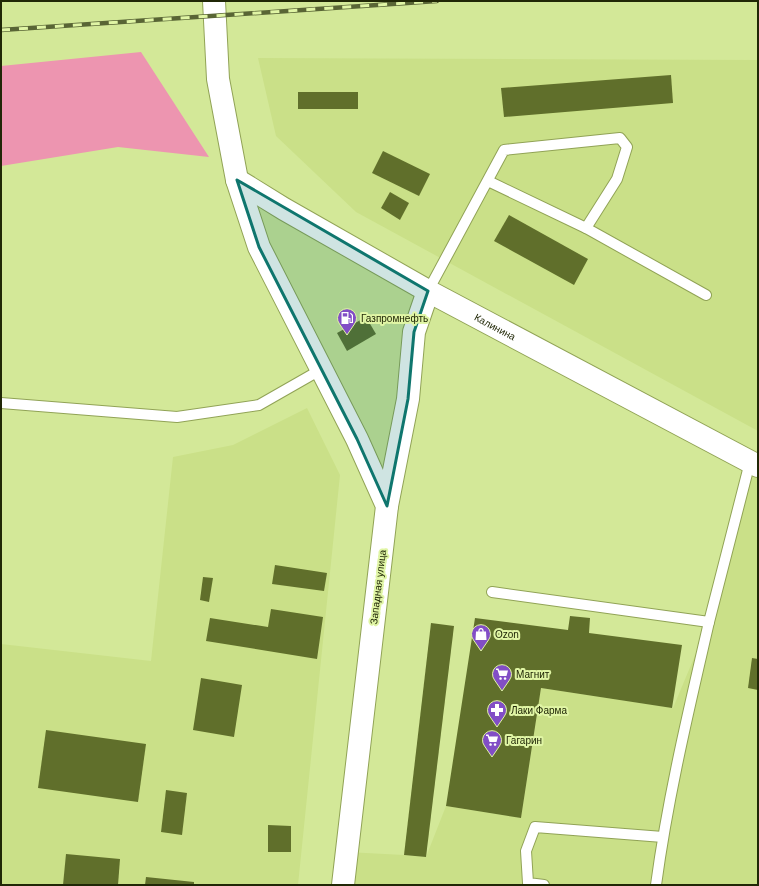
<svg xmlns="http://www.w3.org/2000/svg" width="759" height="886" viewBox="0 0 759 886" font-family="Arial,sans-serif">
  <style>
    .built { fill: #cae088 }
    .green { fill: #ed95b0 }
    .building { fill: #606f2b }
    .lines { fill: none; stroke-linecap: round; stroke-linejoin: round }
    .service-casing { stroke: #91a356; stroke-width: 12 }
    .tertiary-casing { stroke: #91a356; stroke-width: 24 }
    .secondary-casing { stroke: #91a356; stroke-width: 24 }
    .service { stroke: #fff; stroke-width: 10 }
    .tertiary { stroke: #fff; stroke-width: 22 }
    .secondary { stroke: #fff; stroke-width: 22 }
    .rail-casing { stroke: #596535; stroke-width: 4.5 }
    .rail { stroke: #e0f5a5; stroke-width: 3; stroke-dasharray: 9; stroke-linecap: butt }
    .marked { fill: #0f766e; fill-opacity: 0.2; stroke: #0f766e; stroke-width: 3; stroke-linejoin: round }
    .labels { text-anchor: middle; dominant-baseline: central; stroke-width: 4; stroke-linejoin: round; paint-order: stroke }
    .poi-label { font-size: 10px; fill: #202706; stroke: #e0f5a5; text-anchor: start }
    .street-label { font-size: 10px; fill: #202706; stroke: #e0f5a5 }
  </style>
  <rect width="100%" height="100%" fill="#d3e898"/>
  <!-- built -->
  <g class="built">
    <path d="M258,58L758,60V431L356,212L276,136Z"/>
    <path d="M307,408L340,475L298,885H1V644L151,661L173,457L233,445Z"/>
    <path d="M750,462L758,466V885H343L347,852L404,855L426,857L446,806L521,818L541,688L673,708L709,622Z"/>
  </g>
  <!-- green -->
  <path class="green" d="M141,52L209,157L118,147L1,166V66Z"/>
  <!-- building -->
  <g class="building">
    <path d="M671,75L673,103L504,117L501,88Z"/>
    <rect x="298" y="92" width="60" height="17"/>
    <path d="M383,151L430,174L419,196L372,173Z"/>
    <path d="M390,192L409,203L400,220L381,208Z"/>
    <path d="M509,215L588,259L574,285L494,241Z"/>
    <path d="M366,317L376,334L347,351L337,333Z"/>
    <path d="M275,565L327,573L324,591L272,584Z"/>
    <path d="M203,577L213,578L209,602L200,600Z"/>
    <path d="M271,609L323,617L317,659L206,641L210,618L268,627Z"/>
    <path d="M570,616L590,618L589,633L682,645L672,708L541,688L521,818L446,806L475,618L568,630Z"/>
    <path d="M431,623L454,626L426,857L404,855Z"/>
    <path d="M752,658L758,659V690L748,688Z"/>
    <path d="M201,678L242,685L234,737L193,730Z"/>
    <path d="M46,730L146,744L138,802L38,788Z"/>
    <path d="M166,790L187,793L182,835L161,832Z"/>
    <path d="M268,825L291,826V852H268Z"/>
    <path d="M66,854L120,859L118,885H63Z"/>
    <path d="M146,877L194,882V885H145Z"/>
  </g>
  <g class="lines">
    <!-- service casing -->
    <g class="service-casing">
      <g id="service">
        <path d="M586,228L706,295"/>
        <path d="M428,291L504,150L620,138L627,147L617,179L586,228L488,181"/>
        <path d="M1,403L177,417L259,405L322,369"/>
        <path d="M492,592L709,622L750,462"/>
        <path d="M544,885L528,883L526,851L535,827L663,837"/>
        <path d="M656,885C668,796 689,709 709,622"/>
      </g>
    </g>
    <!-- tertiary casing -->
    <g class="tertiary-casing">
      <g id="tertiary">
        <path id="s1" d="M237,180L284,209L428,291L758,466"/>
        <path d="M387,506L408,399L414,332L428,291"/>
      </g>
    </g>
    <!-- secondary casing -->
    <g class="secondary-casing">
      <path id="secondary" d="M214,1L218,79L237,180L259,247L357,439L387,506L343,885"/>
    </g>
    <!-- service -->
    <use href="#service" class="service"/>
    <!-- tertiary -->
    <use href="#tertiary" class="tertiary"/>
    <!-- secondary -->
    <use href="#secondary" class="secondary"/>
    <!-- rail casing -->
    <g class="rail-casing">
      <path id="rail" d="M1,30L437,1"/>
    </g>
    <!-- rail -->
    <use href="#rail" class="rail"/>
  </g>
  <!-- marked area -->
  <path class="marked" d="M237,180L428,291L414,332L408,399L387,506L357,439L259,247Z"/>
  <!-- icons -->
  <defs>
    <g id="fuel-pin" transform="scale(1)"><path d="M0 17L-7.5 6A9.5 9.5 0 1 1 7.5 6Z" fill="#824ec6" stroke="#e0f5a5"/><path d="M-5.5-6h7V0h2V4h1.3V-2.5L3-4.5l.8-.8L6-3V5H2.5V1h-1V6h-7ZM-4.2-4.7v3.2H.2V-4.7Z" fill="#fff"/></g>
    <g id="shop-pin" transform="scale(1)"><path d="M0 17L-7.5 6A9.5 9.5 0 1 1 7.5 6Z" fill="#824ec6" stroke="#e0f5a5"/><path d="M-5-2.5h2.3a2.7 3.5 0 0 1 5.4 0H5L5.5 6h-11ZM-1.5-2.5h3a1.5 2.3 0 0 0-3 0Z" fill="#fff"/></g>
    <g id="supermarket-pin" transform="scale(1)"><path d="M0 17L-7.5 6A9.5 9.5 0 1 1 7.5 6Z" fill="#824ec6" stroke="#e0f5a5"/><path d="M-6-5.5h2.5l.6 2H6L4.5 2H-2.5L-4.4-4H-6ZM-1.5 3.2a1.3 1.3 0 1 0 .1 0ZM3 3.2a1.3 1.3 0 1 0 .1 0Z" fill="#fff"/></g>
    <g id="pharmacy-pin" transform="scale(1)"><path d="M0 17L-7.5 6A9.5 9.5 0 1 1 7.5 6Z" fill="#824ec6" stroke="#e0f5a5"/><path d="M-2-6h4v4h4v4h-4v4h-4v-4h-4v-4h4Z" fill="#fff"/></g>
  </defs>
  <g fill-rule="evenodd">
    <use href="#fuel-pin" x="347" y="318"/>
    <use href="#shop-pin" x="481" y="634"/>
    <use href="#supermarket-pin" x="502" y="674"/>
    <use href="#pharmacy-pin" x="497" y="710"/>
    <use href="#supermarket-pin" x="492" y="740"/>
  </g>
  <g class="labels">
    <!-- poi labels -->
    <g class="poi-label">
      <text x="361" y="318">Газпромнефть</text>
      <text x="495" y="634">Ozon</text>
      <text x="516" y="674">Магнит</text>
      <text x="511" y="710">Лаки Фарма</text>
      <text x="506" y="740">Гагарин</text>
    </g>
    <!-- street labels -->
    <g class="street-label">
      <text stroke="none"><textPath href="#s1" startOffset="297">Калинина</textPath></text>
      <text transform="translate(378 587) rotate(-83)">Западная улица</text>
    </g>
  </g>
  <!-- border -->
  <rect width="759" height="886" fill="none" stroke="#202706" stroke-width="4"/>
</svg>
